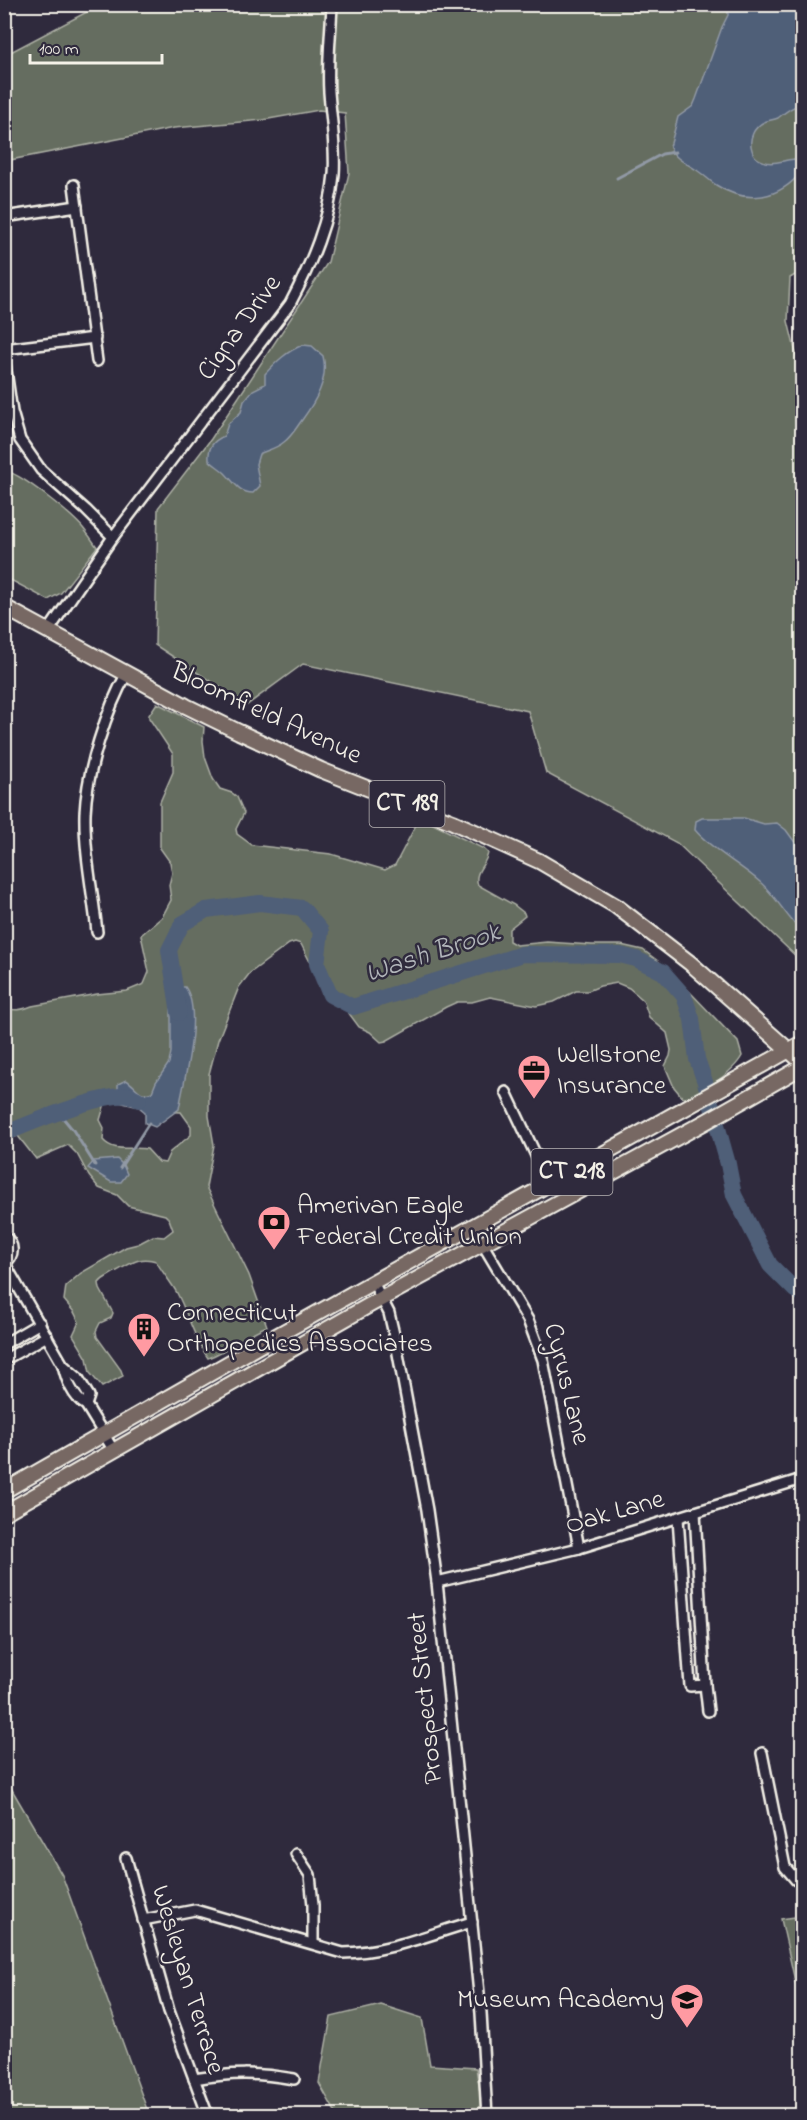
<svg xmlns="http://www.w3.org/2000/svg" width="807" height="2120" viewBox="0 0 807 2120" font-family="'Indie Flower',sans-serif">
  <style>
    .green { fill: #656d60; stroke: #acafa4; stroke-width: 1.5; fill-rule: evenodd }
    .water { fill: #4f5e78; stroke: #9199a5; stroke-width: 1.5 }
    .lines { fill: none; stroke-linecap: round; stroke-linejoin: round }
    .stream { stroke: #9199a5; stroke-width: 3 }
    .river { stroke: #4f5e78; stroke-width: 16 }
    .street-casing { stroke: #f4f1e8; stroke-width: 14 }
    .primary-casing { stroke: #f4f1e8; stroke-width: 18 }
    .street { stroke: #2f2a3d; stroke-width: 9 }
    .primary { stroke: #776864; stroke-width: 14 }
    .labels { text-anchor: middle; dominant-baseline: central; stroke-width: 5; stroke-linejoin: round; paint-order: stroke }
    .shield { fill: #2f2a3d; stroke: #b9b5b5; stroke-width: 1.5 }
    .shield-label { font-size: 26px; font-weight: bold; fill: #f4f1e8 }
    .street-label { font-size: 27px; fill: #f4f1e8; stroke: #2f2a3d }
    .poi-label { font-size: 27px; fill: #f4f1e8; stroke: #2f2a3d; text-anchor: start }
    .water-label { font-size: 28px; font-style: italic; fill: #b2b6bb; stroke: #2f2a3d }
  </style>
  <rect width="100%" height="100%" fill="#2f2a3d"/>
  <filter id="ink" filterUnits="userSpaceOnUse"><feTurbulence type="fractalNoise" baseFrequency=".0167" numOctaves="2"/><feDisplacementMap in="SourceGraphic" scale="12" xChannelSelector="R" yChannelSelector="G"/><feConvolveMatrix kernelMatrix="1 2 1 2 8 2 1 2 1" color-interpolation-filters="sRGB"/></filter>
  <g filter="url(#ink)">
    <!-- green -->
    <g class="green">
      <path d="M100,5H802V271L790,278L788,321L802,378V962L677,843L546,773L528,711L303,664L247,705L155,645L158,508L211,439L328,262L349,173L345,113L319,110L263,120L174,128L5,161V55Z"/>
      <path d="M4,471C19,471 73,516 83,528C88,534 93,541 97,547L61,593L48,600L5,577Z"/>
      <path d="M157,703L204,727L203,741L205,757L213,779L220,789L232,793L237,797L244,813L236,829L237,834L252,845L331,854L385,870L395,865L417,823L429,822L484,849L488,853C486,865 473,872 478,885L514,905L524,913L525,916L509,929V941L516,945L547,942L592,945H621L643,950L666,967L738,1042L742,1056C734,1071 699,1097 683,1098L674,1087L665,1066L670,1056L671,1050L667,1033L649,1017L643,1000L629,988L617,983L600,986L588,991H576L554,1002L536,1006L490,997L472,1002H457L446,1007L386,1041L381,1042L370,1032L359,1027L337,997L322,986L301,944L295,942L289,944L250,973L239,987L218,1040L209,1074V1116L214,1145L206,1187L249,1275L267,1326C246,1334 229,1350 208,1358C194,1338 188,1314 177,1293C171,1282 162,1272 156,1261C139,1255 129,1265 115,1272C109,1276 104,1277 99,1283L100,1289L113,1313L111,1318L100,1323L96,1331L97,1337L121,1370L123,1376L102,1387L90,1373L87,1358L73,1335L79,1322L74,1312L64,1300L66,1286L81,1273L126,1247L138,1244L153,1236L164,1237L173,1230L169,1219L165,1215L128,1206L117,1195L99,1188L89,1176L77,1154L68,1145L36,1159L18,1136L5,1141L4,1006C13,1012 22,1010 32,1006L97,994L127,991L144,984L149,972L141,935L162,917L171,900L169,885L172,873L170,862L160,848V802L173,772V754L149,718V715ZM126,1099L146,1111L181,1112L191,1126V1135L170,1152L165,1163L159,1162L147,1149C132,1146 114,1153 103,1140L104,1128L100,1120L106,1100Z"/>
      <path d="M4,1776L62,1875L149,2115H5Z"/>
      <path d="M802,1916V2012L781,1919Z"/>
      <path d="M381,2005L422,2018L430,2065L476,2068L484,2115H337L319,2083L331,2017Z"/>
    </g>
    <!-- water -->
    <g class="water">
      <path d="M728,5H802V104C790,108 788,110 778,118C774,120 769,120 764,122C754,127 748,139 752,150C753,157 759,160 765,162C778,166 791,155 802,161V171C780,199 747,205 716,185C710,181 704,175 698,171C688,164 674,159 670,147L678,117L693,106L696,99L722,27L728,15Z"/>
      <path d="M303,345L312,346L323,356C329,380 315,402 302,420C296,428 292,436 284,442C277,448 268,450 259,454L256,464L260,486L253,493C239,493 234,482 225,473C220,468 214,465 209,460C208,447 213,441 224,436L228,424L241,412L244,401L253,390L265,384V374C276,362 287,351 303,345Z"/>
      <path d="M702,818H744L764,824L777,823L786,830L802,852V932C786,917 777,897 760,882C740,864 713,851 695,830L696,821Z"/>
      <path d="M178,987H185C203,1011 184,1080 179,1109L155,1127L145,1123V1112L139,1107L118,1102V1084L126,1080C136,1085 139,1098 152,1092L156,1082L169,1063L171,1052V996Z"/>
      <path d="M117,1159L123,1165L127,1174L121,1182H111L88,1168L94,1161Z"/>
    </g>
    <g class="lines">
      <!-- stream -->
      <g class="stream">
        <path d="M617,178L662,154L675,152"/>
        <path d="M59,1113L73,1130L95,1165"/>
        <path d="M120,1168L149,1123"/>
      </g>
      <!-- river -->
      <g class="river">
        <path d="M179,1013L169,950L182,924L206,910L260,903L302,908L321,931L317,964L330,995L353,1007L522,954L620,955L636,959L663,972L684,996L692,1019L697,1059L705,1082L728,1164L734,1195L770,1265L795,1290L802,1294"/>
        <path d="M4,1134C30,1123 105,1092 131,1096C132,1096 139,1100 139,1100"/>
      </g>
      <!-- street casing -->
      <g class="street-casing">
        <g id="street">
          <path d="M74,185L97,361"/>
          <path d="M4,217L77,206"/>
          <path d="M4,349L95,338"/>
          <path d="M4,357L12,412L20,440L41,470L86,510L113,537"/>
          <path d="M49,630L113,537L290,304C311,264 330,220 334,174C336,146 331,119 329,92C327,63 331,33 332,4"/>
          <path d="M97,932C93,893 84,852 85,813C87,770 106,710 127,673"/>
          <path d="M506,1092L550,1185"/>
          <path d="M4,1236C15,1244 15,1256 4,1264"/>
          <path d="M482,1243L528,1320L543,1360L579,1548"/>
          <path d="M5,1264L63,1365L78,1378L89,1396L86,1405"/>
          <path d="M373,1282L389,1313L396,1343L427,1510L437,1582L481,2013L487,2116"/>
          <path d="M4,1344L40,1323"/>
          <path d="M4,1360L47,1336"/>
          <path d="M63,1365C66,1379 73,1398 86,1405L114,1451"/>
          <path d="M678,1518L690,1686L705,1685L695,1512"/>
          <path d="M437,1582L579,1548L802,1479"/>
          <path d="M705,1685L708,1711"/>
          <path d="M762,1753L785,1867L796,1880L802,1882"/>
          <path d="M296,1854L310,1875L313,1905V1943"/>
          <path d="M126,1858L169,2011L208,2116"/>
          <path d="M143,1920L195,1910L343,1953C386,1953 430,1934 472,1922"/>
          <path d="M194,2079C232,2073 255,2072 294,2079"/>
        </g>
      </g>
      <!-- primary casing -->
      <g class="primary-casing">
        <g id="primary">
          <path d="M4,607L186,706L239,732L321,770L453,822L539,861L616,906L690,963L802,1062"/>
          <path d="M4,1491L276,1336L802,1043"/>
          <path d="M4,1513L368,1306L707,1121L802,1067"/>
        </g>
      </g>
      <!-- street -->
      <use href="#street" class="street"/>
      <!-- primary -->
      <use href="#primary" class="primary"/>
    </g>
  </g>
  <!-- icons -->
  <defs>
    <g id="office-pin" transform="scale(1.725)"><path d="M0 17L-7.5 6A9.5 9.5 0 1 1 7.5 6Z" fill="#ff9aa2" stroke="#2f2a3d"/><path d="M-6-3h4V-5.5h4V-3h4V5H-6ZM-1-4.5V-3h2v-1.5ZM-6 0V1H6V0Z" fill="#111"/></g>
    <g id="bank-pin" transform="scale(1.725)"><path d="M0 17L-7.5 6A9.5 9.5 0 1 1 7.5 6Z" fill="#ff9aa2" stroke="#2f2a3d"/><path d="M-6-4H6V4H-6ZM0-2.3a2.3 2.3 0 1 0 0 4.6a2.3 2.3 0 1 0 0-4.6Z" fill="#111"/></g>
    <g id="building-pin" transform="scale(1.725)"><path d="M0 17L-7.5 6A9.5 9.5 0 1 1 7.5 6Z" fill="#ff9aa2" stroke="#2f2a3d"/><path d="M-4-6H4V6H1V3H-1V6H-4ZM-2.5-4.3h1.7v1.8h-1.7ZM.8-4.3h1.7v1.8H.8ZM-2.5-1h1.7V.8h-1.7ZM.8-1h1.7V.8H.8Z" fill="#111"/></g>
    <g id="school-pin" transform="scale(1.725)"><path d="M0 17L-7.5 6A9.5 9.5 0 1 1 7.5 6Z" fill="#ff9aa2" stroke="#2f2a3d"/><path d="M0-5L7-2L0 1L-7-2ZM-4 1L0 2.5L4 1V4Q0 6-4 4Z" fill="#111"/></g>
  </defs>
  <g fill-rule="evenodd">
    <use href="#office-pin" x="534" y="1071"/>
    <use href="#bank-pin" x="274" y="1222"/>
    <use href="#building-pin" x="144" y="1329"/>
    <use href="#school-pin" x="687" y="2000"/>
  </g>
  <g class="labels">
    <!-- shield labels -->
    <g class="shield">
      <rect x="369.5" y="781" width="75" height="46" rx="4.5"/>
      <rect x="531.5" y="1149" width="81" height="46" rx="4.5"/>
    </g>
    <g class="shield-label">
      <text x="407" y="804">CT 189</text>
      <text x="572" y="1172">CT 218</text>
    </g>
    <!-- street labels -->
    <g class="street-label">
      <text transform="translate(240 328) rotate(-54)">Cigna Drive</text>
      <text transform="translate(266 714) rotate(25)">Bloomfield Avenue</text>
      <text transform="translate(566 1384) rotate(76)">Cyrus Lane</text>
      <text transform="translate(615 1513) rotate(-16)">Oak Lane</text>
      <text transform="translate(426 1698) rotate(-96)">Prospect Street</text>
      <text transform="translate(187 1980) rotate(73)">Wesleyan Terrace</text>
    </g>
    <!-- poi labels -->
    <g class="poi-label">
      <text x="557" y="1055">Wellstone<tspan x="557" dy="31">Insurance</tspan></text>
      <text x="297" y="1206">Amerivan Eagle<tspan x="297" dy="31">Federal Credit Union</tspan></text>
      <text x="167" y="1313">Connecticut<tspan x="167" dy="31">Orthopedics Associates</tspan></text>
      <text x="664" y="2000" text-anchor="end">Museum Academy</text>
    </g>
    <!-- water labels -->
    <g class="water-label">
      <text transform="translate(433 954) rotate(-18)">Wash Brook</text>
    </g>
  </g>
  <!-- margin -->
  <rect width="807" height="2120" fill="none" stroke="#2f2a3d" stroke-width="24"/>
  <rect x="12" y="12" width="783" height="2096" fill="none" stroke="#f4f1e8" stroke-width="2" filter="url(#ink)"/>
  <!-- scale -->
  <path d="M30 54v9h132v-9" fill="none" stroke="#f4f1e8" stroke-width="3"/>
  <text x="39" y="54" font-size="18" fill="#f4f1e8" stroke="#2f2a3d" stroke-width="4.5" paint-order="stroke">100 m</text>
</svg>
